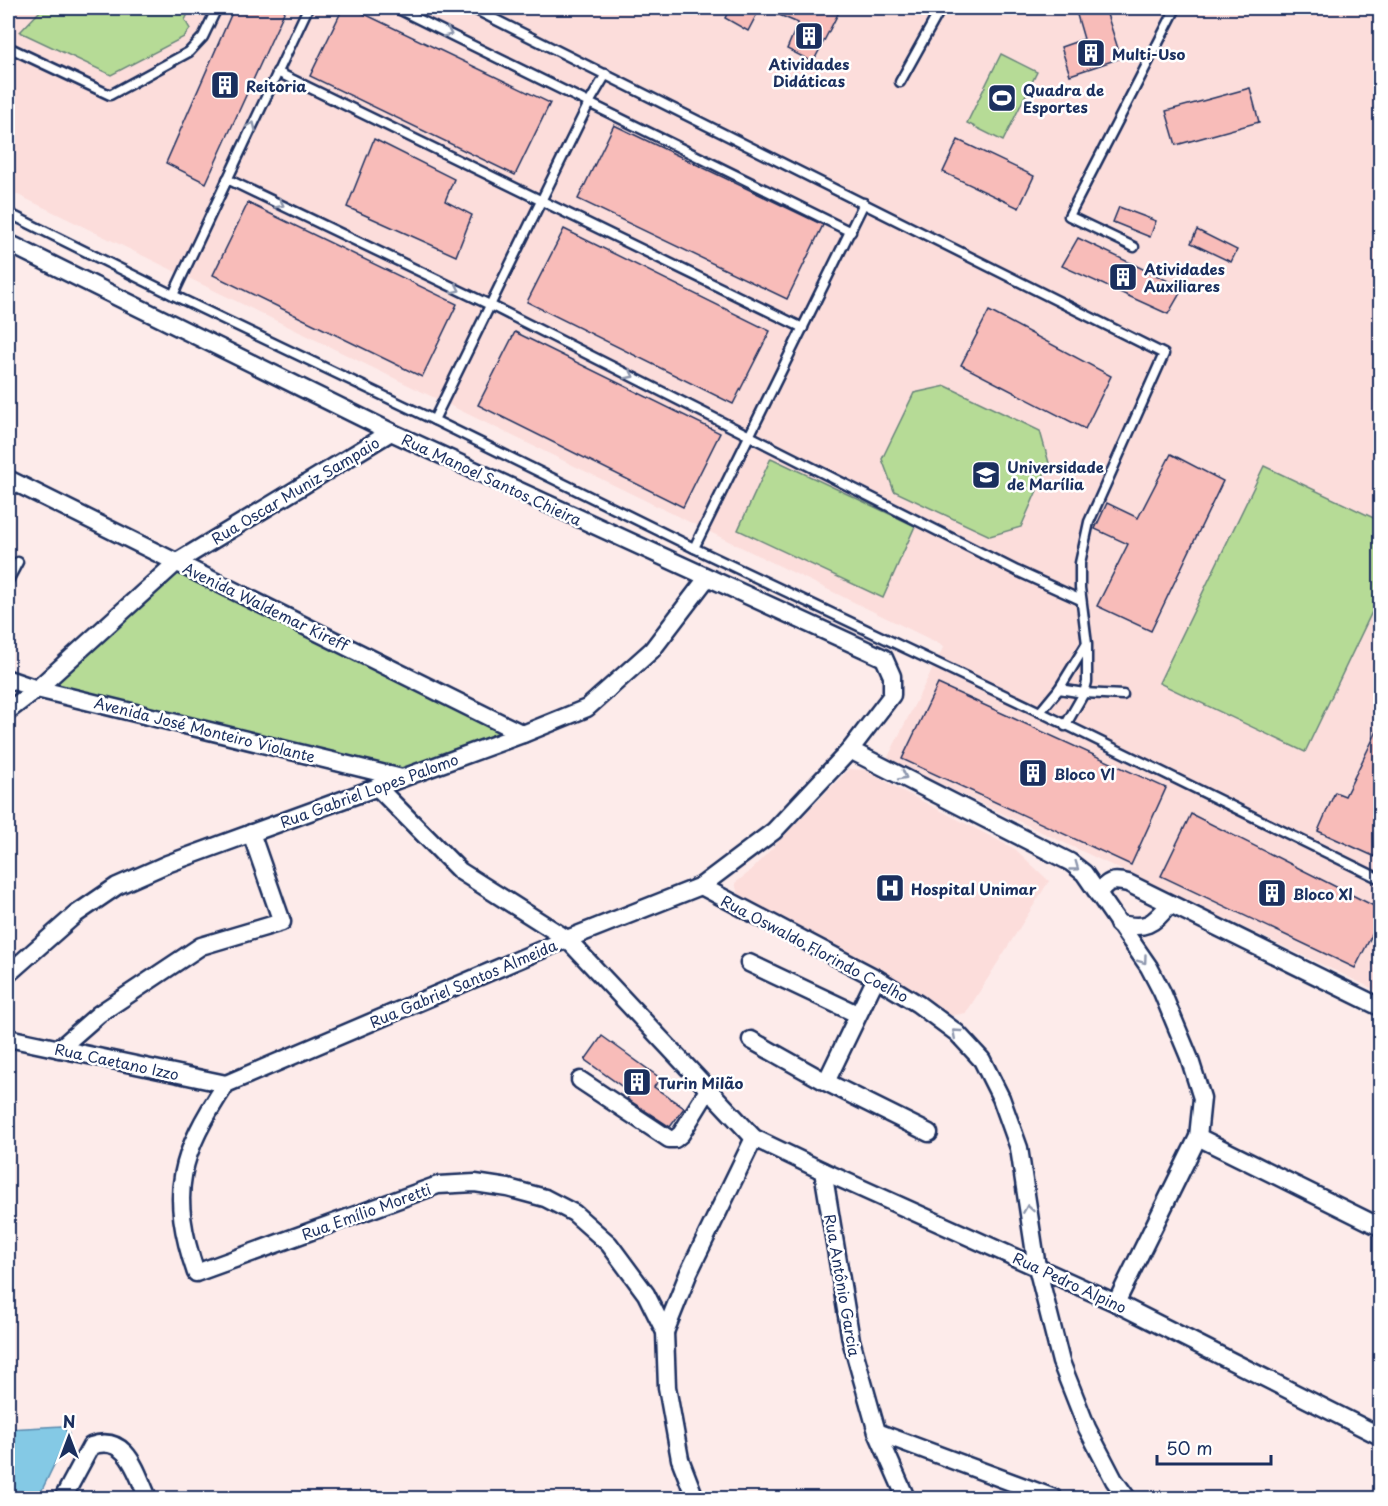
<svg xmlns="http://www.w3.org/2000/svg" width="1388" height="1506" viewBox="0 0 1388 1506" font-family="'Playpen Sans',sans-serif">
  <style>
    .built { fill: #fcdddb }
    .green { fill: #b6db96; stroke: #68857a; stroke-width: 1.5 }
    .water { fill: #84c9e5; stroke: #5a8baf; stroke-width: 1.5 }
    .building { fill: #f8bcb9; stroke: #1b2f5e; stroke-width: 1.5 }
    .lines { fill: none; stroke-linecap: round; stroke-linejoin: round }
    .lane-casing { stroke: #1b2f5e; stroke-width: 13 }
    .street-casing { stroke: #1b2f5e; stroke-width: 21 }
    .lane { stroke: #fff; stroke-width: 8 }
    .street { stroke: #fff; stroke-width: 16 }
    .oneway { stroke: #8d97ae }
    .labels { text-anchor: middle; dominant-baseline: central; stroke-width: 5; stroke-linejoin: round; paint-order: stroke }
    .poi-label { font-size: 15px; font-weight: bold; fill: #1b2f5e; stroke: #fff; text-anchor: start }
    .street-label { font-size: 15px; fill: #1b2f5e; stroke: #fff }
  </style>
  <rect width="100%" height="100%" fill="#fdebea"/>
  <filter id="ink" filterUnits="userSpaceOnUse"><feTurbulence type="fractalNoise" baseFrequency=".0167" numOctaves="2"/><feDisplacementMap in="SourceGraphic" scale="12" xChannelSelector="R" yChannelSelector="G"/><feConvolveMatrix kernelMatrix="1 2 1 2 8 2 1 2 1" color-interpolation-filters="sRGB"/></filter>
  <g filter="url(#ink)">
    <!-- built -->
    <g class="built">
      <path d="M8,8H1380V992L887,759L944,646L8,190Z"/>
      <path d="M849,769L867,770L897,788L1015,849L1049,881L966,1013L950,1016L900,981L738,894L735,883L747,874Z"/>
    </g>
    <!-- green -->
    <g class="green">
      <path d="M43,8H191L185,20L190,29L184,37L111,75L20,32Z"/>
      <path d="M1001,54L1037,72L1003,141L967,123Z"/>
      <path d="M946,386L1040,431L1049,463L1021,527L990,536L894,491L882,459L914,393Z"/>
      <path d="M771,458L915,526L883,598L738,530Z"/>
      <path d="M1264,466L1380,521V595L1305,752L1159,683Z"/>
      <path d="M177,562L523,734L403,778L37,689Z"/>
    </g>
    <!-- water -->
    <path class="water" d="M62,1426L69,1434L38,1498H8V1429Z"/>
    <!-- building -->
    <g class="building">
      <path d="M234,8H286L206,183L166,163Z"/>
      <path d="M343,8H352L550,103L515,175L310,76Z"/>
      <path d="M730,8H760L748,31L725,18Z"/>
      <path d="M763,8H841L813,62L787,49L798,23Z"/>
      <path d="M1075,8H1105L1121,58L1070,75L1061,47L1084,39Z"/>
      <path d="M1250,88L1259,122L1176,145L1166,111Z"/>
      <path d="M614,125L823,225L787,299L578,199Z"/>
      <path d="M374,139L454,179L445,201L472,215L456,256L347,207Z"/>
      <path d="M958,140L1034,176L1019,208L943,172Z"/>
      <path d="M248,203L457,304L422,377L213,275Z"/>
      <path d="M1119,207L1156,221L1150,237L1113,222Z"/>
      <path d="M564,229L770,331L733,404L527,302Z"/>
      <path d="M1197,230L1237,250L1231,262L1191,243Z"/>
      <path d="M1078,238L1183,288L1168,314L1062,266Z"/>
      <path d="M989,311L1111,376L1085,429L961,365Z"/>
      <path d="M515,332L720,433L683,507L478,405Z"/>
      <path d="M1171,454L1223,481L1151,631L1097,606L1128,544L1095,529L1107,503L1138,518Z"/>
      <path d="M938,684L1166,788L1131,865L902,759Z"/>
      <path d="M1380,725V859L1318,831L1335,792L1345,796Z"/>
      <path d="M1191,814L1380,909V919L1355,968L1161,876Z"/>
      <path d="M602,1036L660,1078L654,1087L684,1108L670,1127L627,1099L631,1093L585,1060Z"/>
    </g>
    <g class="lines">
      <!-- lane casing -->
      <g class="lane-casing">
        <g id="lane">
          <path d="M396,8L851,232"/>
          <path d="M472,8L1164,354L1089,522L1080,563V588L1087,644V682L1084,693L1065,726"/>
          <path d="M8,47L110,95L189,52L203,37L217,8"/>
          <path d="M277,72L803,328"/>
          <path d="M900,82L941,8"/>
          <path d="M227,179L490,305L1017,571L1081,600"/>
          <path d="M8,213L173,295L308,8"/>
          <path d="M1134,247L1069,216L1176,8"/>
          <path d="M173,295L434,420L694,548L864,203"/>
          <path d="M434,420L589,103L606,74"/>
          <path d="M694,548L1040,712L1380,879"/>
          <path d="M8,581L18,562"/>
          <path d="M1059,689L1084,693L1123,695"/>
          <path d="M1040,712L1059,689L1086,645"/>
        </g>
      </g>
      <!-- street casing -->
      <g class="street-casing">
        <g id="street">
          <path d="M8,243L391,432L884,658L892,676V695L850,750L774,831L701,886L567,939L226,1084C180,1154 168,1192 196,1273L438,1185L475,1183L508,1188L545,1198L574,1213L609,1244L646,1294L665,1332L667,1387L680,1459L695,1498"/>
          <path d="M8,479L523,734"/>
          <path d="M8,679L37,689L402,778"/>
          <path d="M8,711L37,689L177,562L391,432"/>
          <path d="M850,750L1070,862L1084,873L1149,967L1162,992L1189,1057L1202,1098L1198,1137L1116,1303"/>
          <path d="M377,787L460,871L567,939L754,1138L823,1171L1116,1303L1380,1436"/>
          <path d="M701,886L876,978L918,1004L957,1033L982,1060L1001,1098L1019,1148L1037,1267L1061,1362L1087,1428L1114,1480L1127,1498"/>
          <path d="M1098,894C1107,881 1112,879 1128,883L1380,1007"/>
          <path d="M1118,924C1147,929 1151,926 1170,904"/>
          <path d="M749,963L857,1014"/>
          <path d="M8,974L76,914L117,886L167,864L523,734L587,708L652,650L707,578"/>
          <path d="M8,1038L226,1084"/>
          <path d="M751,1040L826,1082L929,1133"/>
          <path d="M59,1049L99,1014L201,946L282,922L251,833"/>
          <path d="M580,1080L669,1139H675L681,1134L708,1090"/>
          <path d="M826,1082L876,978"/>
          <path d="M1198,1137L1380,1227"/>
          <path d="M823,1171L851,1340L877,1432L906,1498"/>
          <path d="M665,1332L689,1272L754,1138"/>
          <path d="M877,1432L1054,1498"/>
          <path d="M63,1498L91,1446C127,1433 136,1472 148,1498"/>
        </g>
      </g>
      <!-- lane -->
      <use href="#lane" class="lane"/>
      <!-- street -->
      <use href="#street" class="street"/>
    </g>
    <!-- one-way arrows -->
    <defs><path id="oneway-chevron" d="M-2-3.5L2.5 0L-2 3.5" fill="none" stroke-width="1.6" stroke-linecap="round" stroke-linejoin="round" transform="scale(1.5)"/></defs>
    <g class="oneway">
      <use href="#oneway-chevron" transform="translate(448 33) rotate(26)"/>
      <use href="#oneway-chevron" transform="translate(252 126) rotate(-65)"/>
      <use href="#oneway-chevron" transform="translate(280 204) rotate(26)"/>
      <use href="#oneway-chevron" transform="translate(456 289) rotate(26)"/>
      <use href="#oneway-chevron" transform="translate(630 375) rotate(27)"/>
      <use href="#oneway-chevron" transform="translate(903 776) rotate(27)"/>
      <use href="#oneway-chevron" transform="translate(1075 867) rotate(36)"/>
      <use href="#oneway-chevron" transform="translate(1143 960) rotate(54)"/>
      <use href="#oneway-chevron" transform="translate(956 1033) rotate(-139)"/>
      <use href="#oneway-chevron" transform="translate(1028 1209) rotate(-99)"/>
    </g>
  </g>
  <!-- icons -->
  <defs>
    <g id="building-square" transform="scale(1.5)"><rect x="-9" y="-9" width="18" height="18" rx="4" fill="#1b2f5e" stroke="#fff"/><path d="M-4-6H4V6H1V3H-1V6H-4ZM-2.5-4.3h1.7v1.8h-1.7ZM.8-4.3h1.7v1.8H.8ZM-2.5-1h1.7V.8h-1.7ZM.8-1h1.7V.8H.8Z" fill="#fff"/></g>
    <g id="stadium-square" transform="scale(1.5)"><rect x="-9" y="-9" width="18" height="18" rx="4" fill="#1b2f5e" stroke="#fff"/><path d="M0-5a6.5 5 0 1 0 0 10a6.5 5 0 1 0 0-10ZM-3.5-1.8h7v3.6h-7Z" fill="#fff"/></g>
    <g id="university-square" transform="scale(1.5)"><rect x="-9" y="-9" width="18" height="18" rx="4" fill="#1b2f5e" stroke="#fff"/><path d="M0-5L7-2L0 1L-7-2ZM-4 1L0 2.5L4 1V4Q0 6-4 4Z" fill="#fff"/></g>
    <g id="hospital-square" transform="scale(1.5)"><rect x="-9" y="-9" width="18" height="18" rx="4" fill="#1b2f5e" stroke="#fff"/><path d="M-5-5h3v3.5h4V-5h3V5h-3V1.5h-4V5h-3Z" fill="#fff"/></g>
  </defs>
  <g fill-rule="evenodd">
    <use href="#building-square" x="809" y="36"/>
    <use href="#building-square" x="1091" y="53"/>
    <use href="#building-square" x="225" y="85"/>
    <use href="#stadium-square" x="1002" y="98"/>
    <use href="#building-square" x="1123" y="277"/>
    <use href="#university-square" x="986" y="475"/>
    <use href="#building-square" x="1033" y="773"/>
    <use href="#hospital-square" x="890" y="888"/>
    <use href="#building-square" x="1272" y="893"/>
    <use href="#building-square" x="637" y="1082"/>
  </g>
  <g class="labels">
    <!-- poi labels -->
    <g class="poi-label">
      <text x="1112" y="53">Multi-Uso</text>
      <text x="809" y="63" text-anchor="middle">Atividades<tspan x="809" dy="17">Didáticas</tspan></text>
      <text x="246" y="85">Reitoria</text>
      <text x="1023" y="89">Quadra de<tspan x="1023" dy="17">Esportes</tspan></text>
      <text x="1144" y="268">Atividades<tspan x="1144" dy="17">Auxiliares</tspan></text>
      <text x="1007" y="466">Universidade<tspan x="1007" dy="17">de Marília</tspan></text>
      <text x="1054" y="773">Bloco Vl</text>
      <text x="911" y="888">Hospital Unimar</text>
      <text x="1293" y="893">Bloco Xl</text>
      <text x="658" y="1082">Turin Milão</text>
    </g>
    <!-- street labels -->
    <g class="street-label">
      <text transform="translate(492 479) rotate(25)">Rua Manoel Santos Chieira</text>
      <text transform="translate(295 490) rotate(-31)">Rua Oscar Muniz Sampaio</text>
      <text transform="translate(266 606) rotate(26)">Avenida Waldemar Kireff</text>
      <text transform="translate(205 729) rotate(14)">Avenida José Monteiro Violante</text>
      <text transform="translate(369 790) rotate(-20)">Rua Gabriel Lopes Palomo</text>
      <text transform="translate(815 948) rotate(28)">Rua Oswaldo Florindo Coelho</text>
      <text transform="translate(463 983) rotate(-23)">Rua Gabriel Santos Almeida</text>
      <text transform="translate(117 1061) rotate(12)">Rua Caetano Izzo</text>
      <text transform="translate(366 1211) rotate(-20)">Rua Emílio Moretti</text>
      <text transform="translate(1070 1282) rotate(25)">Rua Pedro Alpino</text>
      <text transform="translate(843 1285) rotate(80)">Rua Antônio Garcia</text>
    </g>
  </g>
  <!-- margin -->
  <rect width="1388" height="1506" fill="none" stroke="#fff" stroke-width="30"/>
  <rect x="15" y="15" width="1358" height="1476" fill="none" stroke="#1b2f5e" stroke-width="2" filter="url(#ink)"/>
  <!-- north arrow -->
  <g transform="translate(69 1437)" stroke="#ffffff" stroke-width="4.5" paint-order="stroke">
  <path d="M0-4.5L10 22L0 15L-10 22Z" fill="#1b2f5e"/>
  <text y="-9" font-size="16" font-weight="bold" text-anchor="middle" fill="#1b2f5e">N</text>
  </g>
  <!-- scale -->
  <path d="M1157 1455v9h114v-9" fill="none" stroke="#1b2f5e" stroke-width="3"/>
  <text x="1166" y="1455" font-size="18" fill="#1b2f5e" stroke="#ffffff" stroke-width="4.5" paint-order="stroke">50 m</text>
</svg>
